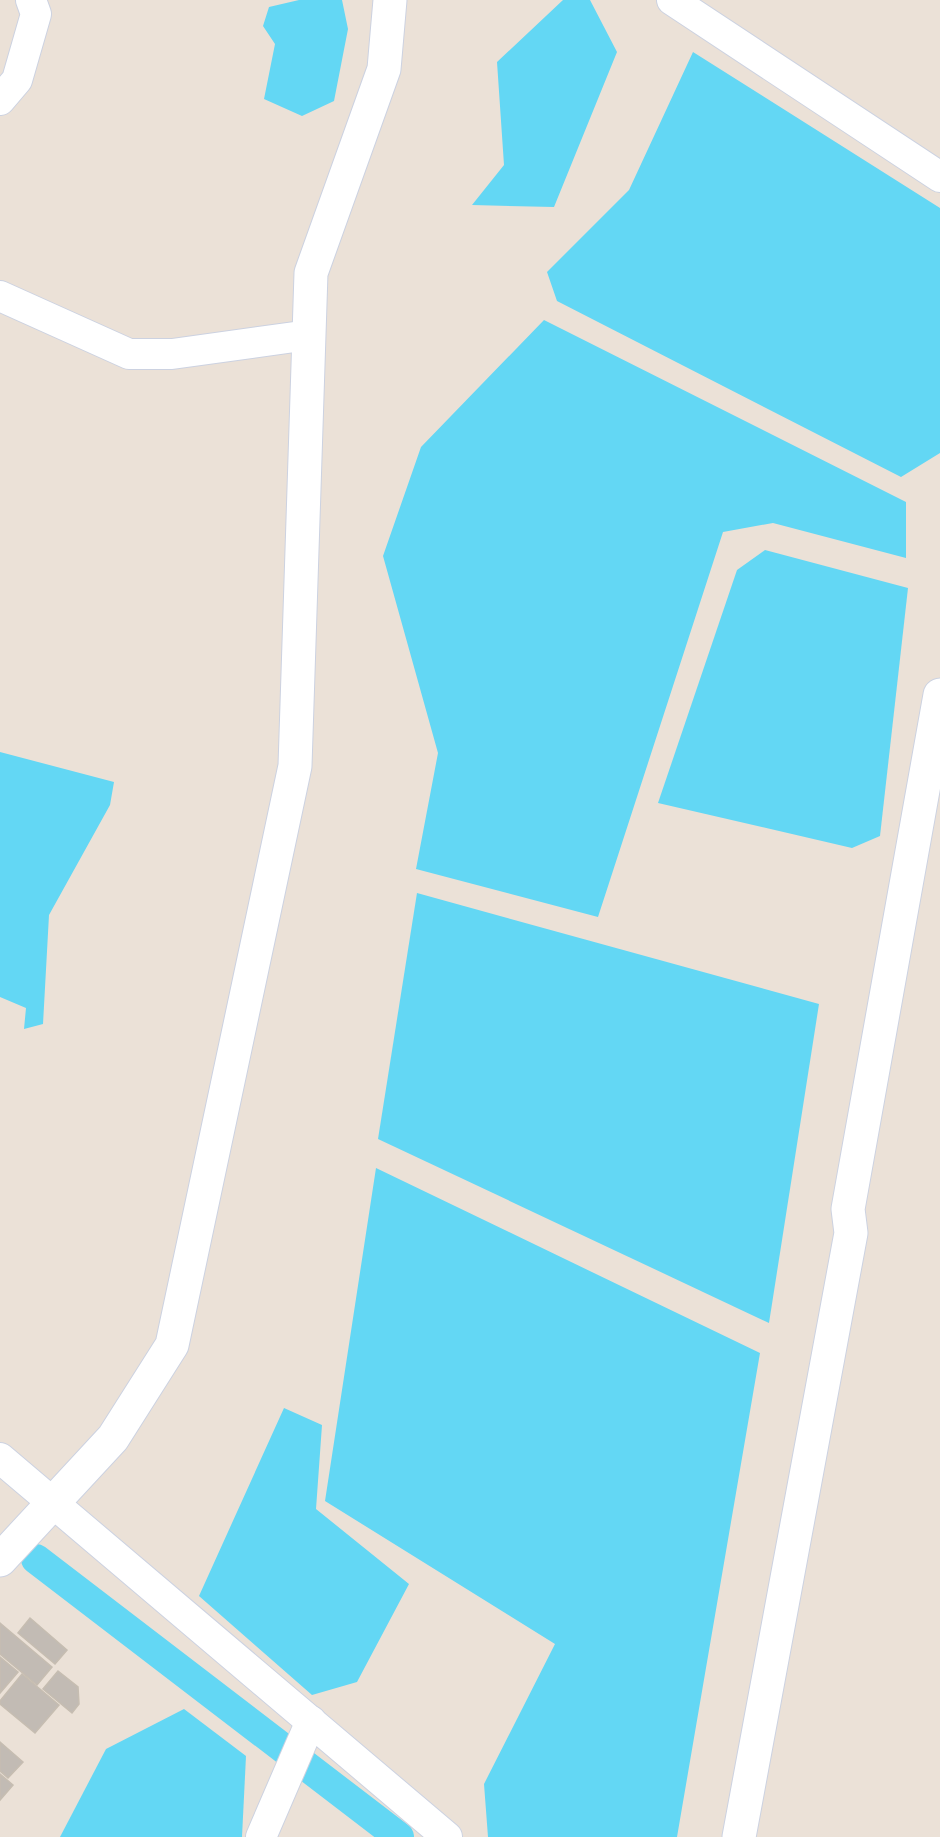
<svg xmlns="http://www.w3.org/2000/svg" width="940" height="1837" viewBox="0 0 940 1837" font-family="'DM Sans',sans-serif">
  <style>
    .water { fill: #63d7f4 }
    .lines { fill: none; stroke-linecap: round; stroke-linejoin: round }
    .canal { stroke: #63d7f4; stroke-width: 30 }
    .building { fill: #c2bbb4; stroke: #c6bdb1; stroke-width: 1.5 }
    .minor-casing { stroke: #ccd2e1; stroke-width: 32 }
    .tertiary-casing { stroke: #ccd2e1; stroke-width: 35 }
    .secondary-casing { stroke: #ccd2e1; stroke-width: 35 }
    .minor { stroke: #fff; stroke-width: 30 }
    .tertiary { stroke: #fff; stroke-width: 33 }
    .secondary { stroke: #fff; stroke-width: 33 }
  </style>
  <rect width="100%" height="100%" fill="#ebe1d7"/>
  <!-- water -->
  <g class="water">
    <path d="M299,0H342L348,29L334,101L302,116L264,99L275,44L263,26L269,7Z"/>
    <path d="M563,0H590L617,52L554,207L472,205L504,165L497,62Z"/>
    <path d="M693,52L940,208V453L901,477L557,301L547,272L629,190Z"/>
    <path d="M544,320L906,502V558L773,523L723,532L598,917L416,869L438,753L383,556L421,447Z"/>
    <path d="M765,550L908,588L880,836L852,848L658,803L737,570Z"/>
    <path d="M0,752L114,782L110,805L49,915L43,1024L24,1029L26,1008L0,997Z"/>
    <path d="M417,893L819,1004L769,1323L378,1139Z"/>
    <path d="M376,1168L760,1353L677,1837H488L484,1784L555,1644L325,1501Z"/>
    <path d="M284,1408L322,1425L316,1509L409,1584L357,1682L312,1695L199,1596Z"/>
    <path d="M184,1709L246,1756L242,1837H60L106,1749Z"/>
  </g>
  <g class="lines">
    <!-- canal -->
    <path class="canal" d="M36,1559L399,1837"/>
  </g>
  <!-- building -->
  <g class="building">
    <path d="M30,1618L67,1650L55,1664L18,1633Z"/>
    <path d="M0,1623L52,1667L37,1685L0,1654Z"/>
    <path d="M0,1657L18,1672L0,1693Z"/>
    <path d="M58,1671L78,1687L79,1704L72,1713L43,1689Z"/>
    <path d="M22,1674L59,1705L35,1733L0,1704V1701Z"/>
    <path d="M0,1742L23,1762L8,1778L0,1771Z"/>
    <path d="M0,1774L13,1785L0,1800Z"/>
  </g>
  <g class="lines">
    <!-- minor casing -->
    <g class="minor-casing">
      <g id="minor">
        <path d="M672,0L940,177"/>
        <path d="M0,100L17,80L36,14L31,0"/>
        <path d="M0,296L129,354H172L309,335"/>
        <path d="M0,1458L447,1837"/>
        <path d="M261,1837L311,1721"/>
      </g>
    </g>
    <!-- tertiary casing -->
    <g class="tertiary-casing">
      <path id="tertiary" d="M739,1837L851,1233L848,1209L940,695"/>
    </g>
    <!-- secondary casing -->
    <g class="secondary-casing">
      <path id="secondary" d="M0,1560L113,1438L172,1345L295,766L311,273L384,69L390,0"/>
    </g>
    <!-- minor -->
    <use href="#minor" class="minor"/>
    <!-- tertiary -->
    <use href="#tertiary" class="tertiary"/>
    <!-- secondary -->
    <use href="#secondary" class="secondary"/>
  </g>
</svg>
